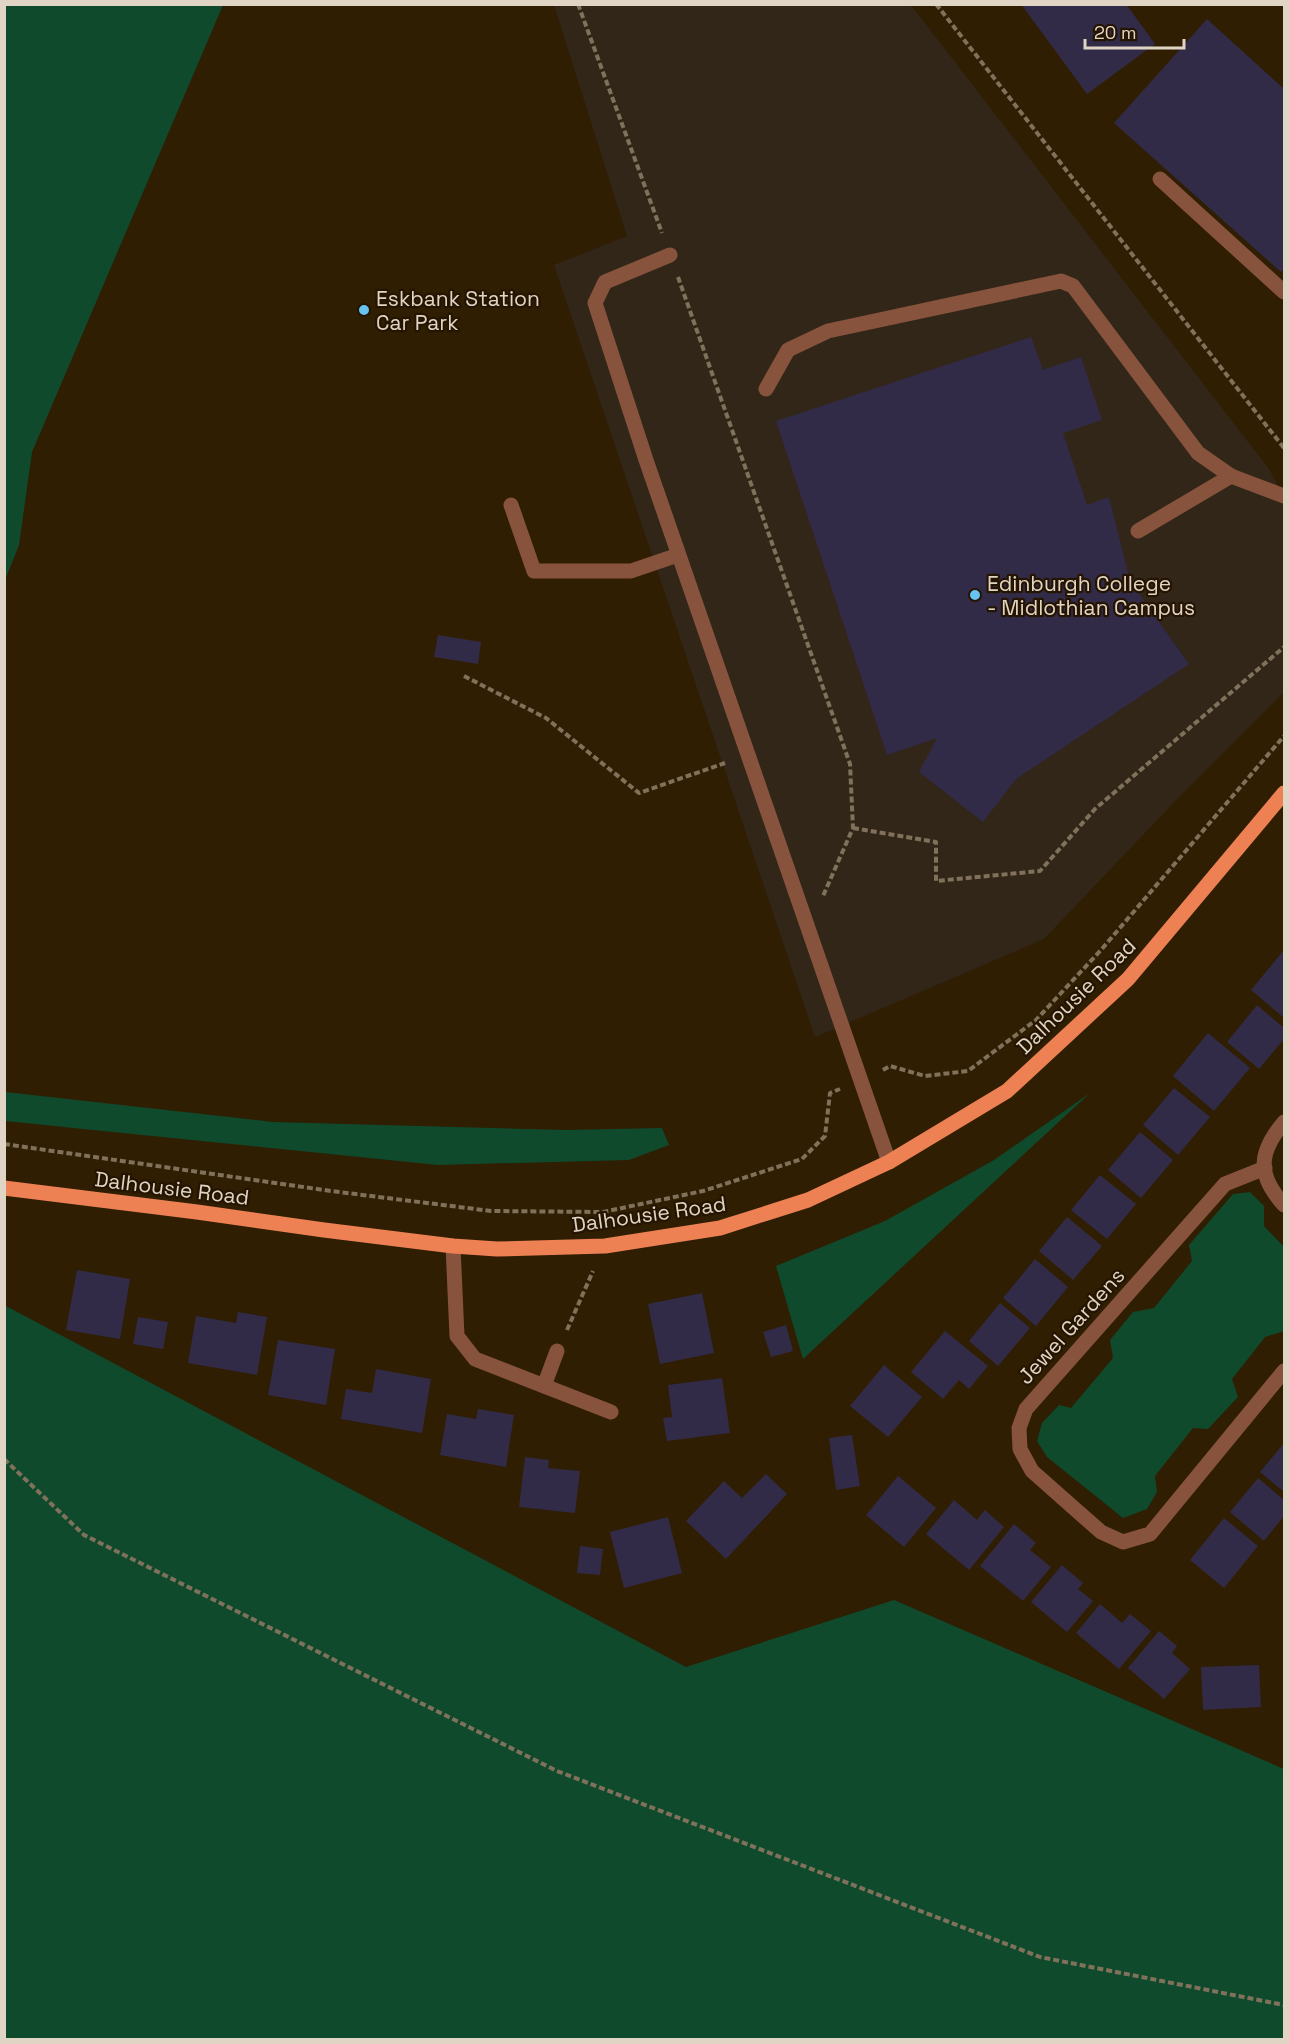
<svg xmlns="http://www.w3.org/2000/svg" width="1289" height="2044" viewBox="0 0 1289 2044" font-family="'Space Grotesk',sans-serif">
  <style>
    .education { fill: #322618 }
    .green { fill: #104a2d }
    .building { fill: #322b47 }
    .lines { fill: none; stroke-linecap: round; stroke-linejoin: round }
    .path { stroke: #80715b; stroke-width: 4; stroke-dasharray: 6 3; stroke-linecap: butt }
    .minor { stroke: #87533d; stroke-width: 15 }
    .major { stroke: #ed8153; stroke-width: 15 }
    .poi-dot { fill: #67c4f0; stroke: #251400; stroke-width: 2 }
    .labels { text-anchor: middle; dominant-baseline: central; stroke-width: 4.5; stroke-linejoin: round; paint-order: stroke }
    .poi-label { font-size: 21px; fill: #e0d5c5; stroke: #251400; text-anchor: start }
    .street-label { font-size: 21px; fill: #e0d5c5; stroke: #251400 }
  </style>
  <rect width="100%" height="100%" fill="#2f1e02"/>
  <!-- education -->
  <path class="education" d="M554,5H911L1269,469L1284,497V692L1182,794L1044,939L815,1037L554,265L627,236Z"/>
  <!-- green -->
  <g class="green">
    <path d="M5,4L223,5L32,452L19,545L5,580Z"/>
    <path d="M5,1092L273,1122L566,1130L662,1128L669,1145L629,1160L438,1165L5,1121Z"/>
    <path d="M1090,1093L803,1359L776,1266L885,1221L994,1160Z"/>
    <path d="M1250,1192L1264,1206V1226L1284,1247V1331L1265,1337L1232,1379L1238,1397L1208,1429L1193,1428L1155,1476L1157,1492L1147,1509L1123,1518L1047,1457L1037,1441L1042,1423L1059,1405L1071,1408L1113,1358L1110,1340L1133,1312L1154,1308L1192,1261L1189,1245L1233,1194Z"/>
    <path d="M4,1305L686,1667L894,1600L1284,1769V2039H5Z"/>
  </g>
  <!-- building -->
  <g class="building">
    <path d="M1021,4H1126L1155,44L1087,94Z"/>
    <path d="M1207,19L1284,89V269L1281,272L1114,123Z"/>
    <path d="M1031,337L1043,370L1081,357L1102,420L1063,433L1087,505L1109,497L1130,581L1189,664L1016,779L983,822L919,772L937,738L887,755L776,421Z"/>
    <path d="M438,635L481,642L478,664L434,657Z"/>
    <path d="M1284,950V1018L1251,990Z"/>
    <path d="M1257,1005L1284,1028V1039L1259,1069L1227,1042Z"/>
    <path d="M1208,1033L1250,1068L1214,1111L1173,1076Z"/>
    <path d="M1174,1088L1210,1117L1178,1155L1143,1125Z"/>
    <path d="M1140,1132L1173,1160L1141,1198L1108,1170Z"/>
    <path d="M1100,1175L1136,1204L1107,1239L1071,1210Z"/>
    <path d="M1067,1217L1102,1246L1073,1280L1039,1251Z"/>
    <path d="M1035,1259L1068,1287L1036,1326L1003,1298Z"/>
    <path d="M77,1270L130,1279L120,1339L66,1330Z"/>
    <path d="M702,1293L714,1353L660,1364L648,1304Z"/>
    <path d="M1000,1303L1030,1328L998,1366L969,1341Z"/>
    <path d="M238,1312L267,1317L257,1375L188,1363L196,1316L236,1323Z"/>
    <path d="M138,1317L168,1322L163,1349L133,1344Z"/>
    <path d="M786,1325L793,1351L771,1357L763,1332Z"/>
    <path d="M945,1331L988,1366L969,1389L959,1380L943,1399L911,1372Z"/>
    <path d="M278,1340L335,1349L326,1405L268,1395Z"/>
    <path d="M884,1365L922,1397L888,1437L850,1406Z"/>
    <path d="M376,1369L431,1379L422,1433L341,1419L346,1389L372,1393Z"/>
    <path d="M722,1378L730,1433L667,1441L663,1418L672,1417L668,1385Z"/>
    <path d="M478,1409L514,1415L506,1467L440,1455L447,1414L476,1419Z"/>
    <path d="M852,1435L860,1486L836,1490L829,1438Z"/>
    <path d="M1284,1443V1492L1260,1472Z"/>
    <path d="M525,1457L549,1460L548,1468L580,1471L575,1513L519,1507Z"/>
    <path d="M766,1474L787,1494L726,1559L686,1521L724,1481L742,1498Z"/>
    <path d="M898,1476L936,1508L904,1547L866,1515Z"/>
    <path d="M1258,1478L1284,1500V1516L1264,1541L1230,1512Z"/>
    <path d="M954,1500L977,1520L985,1510L1004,1527L969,1570L926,1534Z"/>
    <path d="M668,1517L682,1573L624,1588L610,1532Z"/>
    <path d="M1224,1518L1258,1546L1224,1588L1190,1560Z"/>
    <path d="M1014,1524L1036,1543L1030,1550L1051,1567L1023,1601L980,1566Z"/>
    <path d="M580,1546L603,1549L600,1575L577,1573Z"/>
    <path d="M1062,1565L1083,1583L1078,1589L1093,1601L1067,1632L1031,1602Z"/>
    <path d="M1100,1604L1122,1623L1130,1614L1151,1631L1119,1669L1076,1633Z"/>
    <path d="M1159,1631L1177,1646L1172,1653L1190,1669L1164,1699L1128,1668Z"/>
    <path d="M1259,1665L1261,1707L1203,1710L1201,1667Z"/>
  </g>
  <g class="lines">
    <!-- path -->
    <g class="path">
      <path d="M578,4L662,233"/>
      <path d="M936,4L1284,448"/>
      <path d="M678,277L850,764L853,828L823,896"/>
      <path d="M464,676L546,718L639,793L725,763"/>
      <path d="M853,828L936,842V881L1040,871L1095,809L1284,647"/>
      <path d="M883,1070L890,1066L925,1076L968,1071L1036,1020L1101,950L1284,736"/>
      <path d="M4,1144L331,1191L491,1211L603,1212L703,1191L802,1159L825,1136L830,1093L840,1089"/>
      <path d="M567,1330L593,1271"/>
      <path d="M4,1459L84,1535L557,1771L1040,1957L1284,2005"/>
    </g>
    <!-- minor -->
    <g class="minor">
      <path d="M1160,179L1284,292"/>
      <path d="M670,255L605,282L595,303L646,460L889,1162"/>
      <path d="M766,389L788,350L828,331L1061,281L1073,286L1198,453L1231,476L1284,496"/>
      <path d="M511,505L534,571H631L678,555"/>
      <path d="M1138,531L1231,476"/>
      <path d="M1284,1122C1258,1153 1257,1175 1284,1205"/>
      <path d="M1265,1168L1225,1184L1026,1409L1019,1428L1020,1449L1032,1471L1101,1532L1123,1542L1150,1534L1284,1371"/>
      <path d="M453,1246L457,1336L475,1359L611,1412"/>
      <path d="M544,1386L557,1351"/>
    </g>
    <!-- major -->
    <path class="major" d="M4,1188L197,1212L324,1230L453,1246L497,1249L605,1246L720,1228L808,1200L889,1162L1007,1091L1128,979L1284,793"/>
  </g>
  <!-- markers -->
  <g class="poi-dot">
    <circle cx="364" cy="310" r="6"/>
    <circle cx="975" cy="595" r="6"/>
  </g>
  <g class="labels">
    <!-- poi labels -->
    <g class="poi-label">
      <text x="376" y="298">Eskbank Station<tspan x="376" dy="24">Car Park</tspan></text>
      <text x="987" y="583">Edinburgh College<tspan x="987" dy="24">- Midlothian Campus</tspan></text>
    </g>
    <!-- street labels -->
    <g class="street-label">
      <text transform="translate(1076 996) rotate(-44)">Dalhousie Road</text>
      <text transform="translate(172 1188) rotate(7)">Dalhousie Road</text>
      <text transform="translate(649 1214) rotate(-8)">Dalhousie Road</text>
      <text transform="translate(1071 1326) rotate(-48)">Jewel Gardens</text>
    </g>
  </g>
  <!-- border -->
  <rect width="1289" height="2044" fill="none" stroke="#e0d5c5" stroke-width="12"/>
  <!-- scale -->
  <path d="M1085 39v9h99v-9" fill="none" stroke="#e0d5c5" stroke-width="3"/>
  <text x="1094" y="39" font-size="18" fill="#e0d5c5" stroke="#251400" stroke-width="4.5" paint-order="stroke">20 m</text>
</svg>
